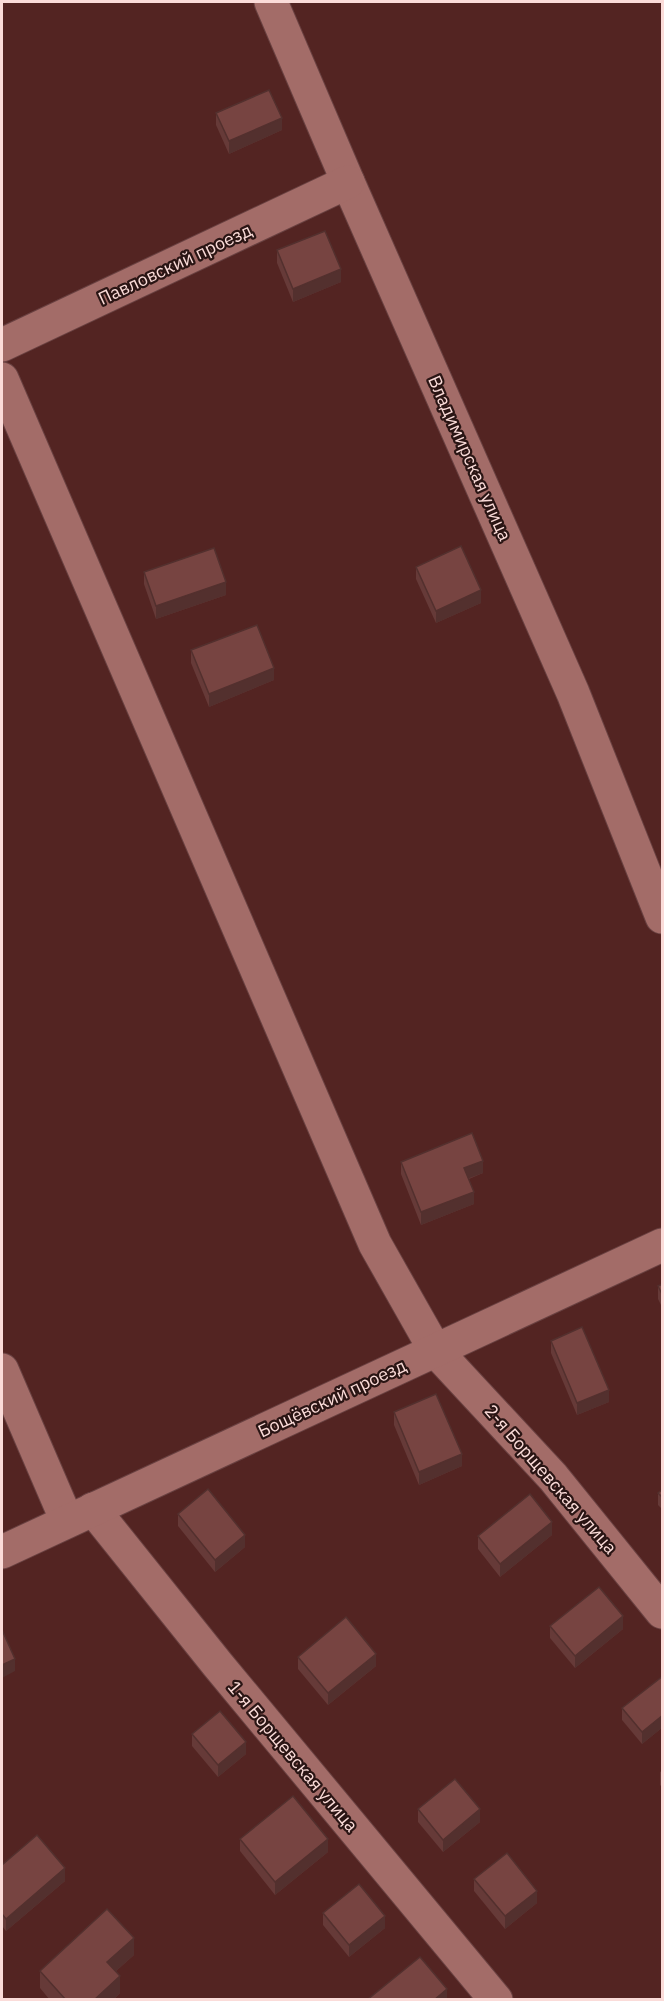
<svg xmlns="http://www.w3.org/2000/svg" width="664" height="2001" viewBox="0 0 664 2001" font-family="'IBM Plex Sans',sans-serif">
  <style>
    .lines { fill: none; stroke-linecap: round; stroke-linejoin: round }
    .street-casing { stroke: #694141; stroke-width: 35 }
    .secondary-casing { stroke: #694141; stroke-width: 35 }
    .street { stroke: #a36c68; stroke-width: 33 }
    .secondary { stroke: #a36c68; stroke-width: 33 }
    .wall { fill: #663a38 }
    .shaded-wall { fill: #53302e }
    .building { fill: #774441; stroke: #53302e; stroke-width: 1.5 }
    .labels { text-anchor: middle; dominant-baseline: central; stroke-width: 4.5; stroke-linejoin: round; paint-order: stroke }
    .street-label { font-size: 18px; fill: #fbdcd9; stroke: #2a1514 }
  </style>
  <rect width="100%" height="100%" fill="#532422"/>
  <g class="lines">
    <!-- street casing -->
    <g class="street-casing">
      <g id="street">
        <path d="M271,2L348,182L573,693L662,917"/>
        <path d="M2,345L348,182"/>
        <path d="M2,379L375,1244L435,1350L553,1477L662,1612"/>
        <path d="M2,1370L67,1521"/>
        <path d="M93,1509L218,1665L496,2000"/>
      </g>
    </g>
    <!-- secondary casing -->
    <g class="secondary-casing">
      <path id="secondary" d="M2,1552L662,1245"/>
    </g>
    <!-- street -->
    <use href="#street" class="street"/>
    <!-- secondary -->
    <use href="#secondary" class="secondary"/>
  </g>
  <!-- wall -->
  <g class="wall">
    <path d="M216,113L282,130L229,154L216,125Z"/>
    <path d="M277,250L341,282L293,302L277,263Z"/>
    <path d="M416,567L481,603L436,623L416,579Z"/>
    <path d="M144,572L226,595L156,619L144,584Z"/>
    <path d="M191,650L274,680L209,707L191,663Z"/>
    <path d="M401,1162L483,1173L469,1179L474,1204L421,1225L401,1174Z"/>
    <path d="M663,1284V1309L658,1299V1286Z"/>
    <path d="M551,1341L609,1402L577,1415L551,1353Z"/>
    <path d="M394,1412L462,1466L419,1485L394,1425Z"/>
    <path d="M663,1489V1510L658,1505V1493Z"/>
    <path d="M178,1514L245,1547L215,1572L178,1526Z"/>
    <path d="M552,1535L500,1577L478,1549V1536Z"/>
    <path d="M550,1626L623,1629L575,1668L550,1638Z"/>
    <path d="M298,1657L376,1666L328,1705L298,1669Z"/>
    <path d="M663,1676V1727L642,1744L622,1720V1708Z"/>
    <path d="M192,1734L246,1754L218,1777L192,1746Z"/>
    <path d="M663,1770V1788L660,1785V1772Z"/>
    <path d="M418,1809L480,1822L443,1852L418,1822Z"/>
    <path d="M240,1839L328,1852L275,1895L240,1851Z"/>
    <path d="M2,1865L65,1881L6,1931L2,1926Z"/>
    <path d="M474,1879L537,1903L505,1929L474,1891Z"/>
    <path d="M323,1913L385,1928L349,1957L323,1925Z"/>
    <path d="M134,1955L116,1971L120,1993L113,2000H50L40,1988V1971Z"/>
  </g>
  <!-- shaded-wall -->
  <g class="shaded-wall">
    <path d="M282,118V130L229,154V141Z"/>
    <path d="M341,269V282L293,302V289Z"/>
    <path d="M226,582V595L156,619V606Z"/>
    <path d="M481,590V603L436,623V611Z"/>
    <path d="M274,668V680L209,707V694Z"/>
    <path d="M483,1161V1173L464,1180V1168Z"/>
    <path d="M474,1192V1204L421,1225V1212Z"/>
    <path d="M609,1390V1402L577,1415V1403Z"/>
    <path d="M462,1454V1466L419,1485V1472Z"/>
    <path d="M552,1522V1535L500,1577V1564Z"/>
    <path d="M245,1535V1547L215,1572V1560Z"/>
    <path d="M623,1616V1629L575,1668V1656Z"/>
    <path d="M376,1654V1666L328,1705V1693Z"/>
    <path d="M15,1659V1671L2,1678V1665Z"/>
    <path d="M663,1715V1727L642,1744V1732Z"/>
    <path d="M246,1742V1754L218,1777V1765Z"/>
    <path d="M480,1809V1822L443,1852V1840Z"/>
    <path d="M328,1839V1852L275,1895V1882Z"/>
    <path d="M65,1868V1881L6,1931V1919Z"/>
    <path d="M537,1891V1903L505,1929V1916Z"/>
    <path d="M385,1916V1928L349,1957V1945Z"/>
    <path d="M134,1938V1955L107,1979V1962Z"/>
    <path d="M120,1976V1993L113,2000H94Z"/>
    <path d="M447,1989V2000H434Z"/>
  </g>
  <!-- building -->
  <g class="building">
    <path d="M269,90L282,118L229,141L216,113Z"/>
    <path d="M325,231L341,269L293,289L277,250Z"/>
    <path d="M461,546L481,590L436,611L416,567Z"/>
    <path d="M214,548L226,582L156,606L144,572Z"/>
    <path d="M257,625L274,668L209,694L191,650Z"/>
    <path d="M472,1133L483,1161L464,1168L474,1192L421,1212L401,1162Z"/>
    <path d="M663,1284V1296L658,1286Z"/>
    <path d="M582,1327L609,1390L577,1403L551,1341Z"/>
    <path d="M436,1394L462,1454L419,1472L394,1412Z"/>
    <path d="M208,1489L245,1535L215,1560L178,1514Z"/>
    <path d="M663,1489V1498L658,1493Z"/>
    <path d="M530,1494L552,1522L500,1564L478,1536Z"/>
    <path d="M599,1587L623,1616L575,1656L550,1626Z"/>
    <path d="M346,1617L376,1654L328,1693L298,1657Z"/>
    <path d="M2,1630L15,1659L2,1665Z"/>
    <path d="M663,1676V1715L642,1732L622,1708Z"/>
    <path d="M220,1711L246,1742L218,1765L192,1734Z"/>
    <path d="M455,1779L480,1809L443,1840L418,1809Z"/>
    <path d="M293,1796L328,1839L275,1882L240,1839Z"/>
    <path d="M37,1835L65,1868L6,1919L2,1914V1865Z"/>
    <path d="M507,1853L537,1891L505,1916L474,1879Z"/>
    <path d="M359,1884L385,1916L349,1945L323,1913Z"/>
    <path d="M107,1909L134,1938L107,1962L120,1976L94,2000H66L40,1971Z"/>
    <path d="M420,1957L447,1989L434,2000H367Z"/>
  </g>
  <g class="labels">
    <!-- street labels -->
    <g class="street-label">
      <text transform="translate(175 264) rotate(-25)">Павловский проезд</text>
      <text transform="translate(470 458) rotate(66)">Владимирская улица</text>
      <text transform="translate(332 1398) rotate(-25)">Бощёвский проезд</text>
      <text transform="translate(551 1479) rotate(49)">2-я Борщевская улица</text>
      <text transform="translate(293 1756) rotate(50)">1-я Борщевская улица</text>
    </g>
  </g>
  <!-- border -->
  <rect width="664" height="2001" fill="none" stroke="#fbdcd9" stroke-width="6"/>
</svg>
